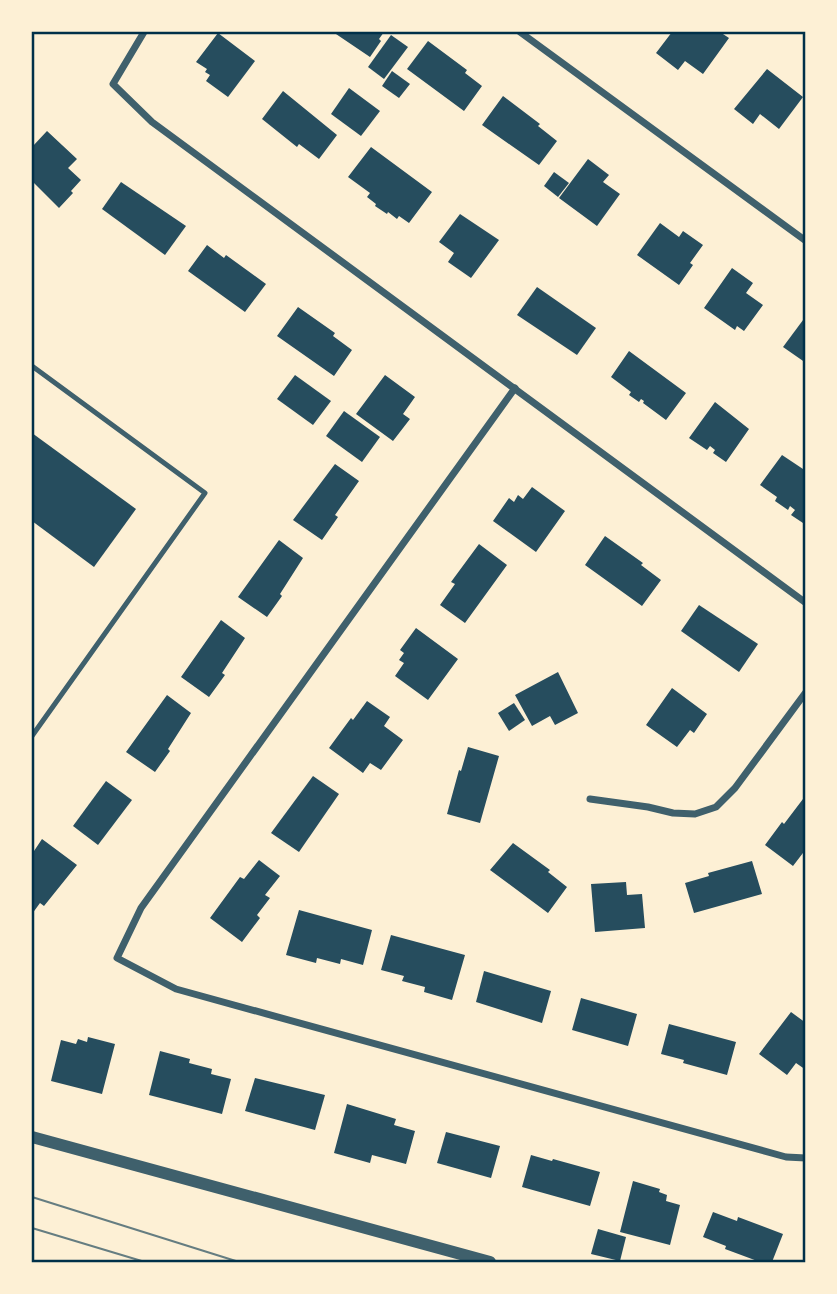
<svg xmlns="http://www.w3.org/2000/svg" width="837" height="1294" viewBox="0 0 837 1294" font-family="Barlow,sans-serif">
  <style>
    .building { fill: #264d5e }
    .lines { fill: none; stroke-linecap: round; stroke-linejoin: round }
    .service { stroke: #3f606c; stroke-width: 5 }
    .minor { stroke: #3f606c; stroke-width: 7 }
    .tertiary { stroke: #3f606c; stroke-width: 12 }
    .tram { stroke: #657d81; stroke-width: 2 }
    .neatline { fill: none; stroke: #003049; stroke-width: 2.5 }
  </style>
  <rect width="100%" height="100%" fill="#fdf0d5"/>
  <!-- building -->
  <g class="building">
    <path d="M333,32H384L379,39L381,41L370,57Z"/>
    <path d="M672,32H720L729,38L703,74L685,61L678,70L656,53Z"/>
    <path d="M218,33L255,61L228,97L206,81L210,75L205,72L207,69L196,62Z"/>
    <path d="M391,35L408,47L384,79L368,67Z"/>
    <path d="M428,41L467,70L465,73L482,86L464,111L407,69Z"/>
    <path d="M767,69L803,97L779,129L760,114L753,124L734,109Z"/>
    <path d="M392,71L410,84L399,98L382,86Z"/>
    <path d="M349,88L380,111L361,136L331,114Z"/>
    <path d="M283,91L337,135L319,159L299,144L297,147L262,119Z"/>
    <path d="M503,96L540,124L538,126L557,141L539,165L482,125Z"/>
    <path d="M47,131L77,159L68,168L81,180L71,191L73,193L59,208L32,181V147Z"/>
    <path d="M371,147L432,192L409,223L399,216L397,219L388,212L387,214L375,206L376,204L367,197L370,193L348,177Z"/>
    <path d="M588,159L609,175L603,182L620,194L597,226L559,198Z"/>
    <path d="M554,172L569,183L558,197L544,186Z"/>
    <path d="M121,182L186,226L165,255L102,209Z"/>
    <path d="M460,214L499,240L471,278L448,262L454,253L439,242Z"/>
    <path d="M660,223L679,237L683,231L703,245L690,263L693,265L679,285L637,255Z"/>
    <path d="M207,245L224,258L226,255L266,284L245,312L188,271Z"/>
    <path d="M732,268L753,283L746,293L763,305L744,331L737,326L735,330L704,308Z"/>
    <path d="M537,287L596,328L577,355L517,315Z"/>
    <path d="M298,307L335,333L333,336L352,350L334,376L277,336Z"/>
    <path d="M806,316V363L783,347Z"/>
    <path d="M629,351L686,393L666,420L643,403L644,401L641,399L639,402L629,395L631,392L611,377Z"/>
    <path d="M295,375L331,401L313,425L277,399Z"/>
    <path d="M385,375L415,397L403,414L410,419L393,441L356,414Z"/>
    <path d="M715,402L749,429L726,462L713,453L715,450L710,446L707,450L689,438Z"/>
    <path d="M344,411L380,437L362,462L326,436Z"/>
    <path d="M32,433L136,509L94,567L32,521Z"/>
    <path d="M782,455L806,471V525L791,515L795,510L790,506L788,510L775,501L777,497L760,485Z"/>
    <path d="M335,464L359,481L335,515L338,517L322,540L293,520Z"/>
    <path d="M532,487L565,511L536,552L493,521L509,498L514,502L518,495L523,499Z"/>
    <path d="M605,536L643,563L641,565L661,580L642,606L585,565Z"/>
    <path d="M279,540L303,558L280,594L282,596L267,617L238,597Z"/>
    <path d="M479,544L507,565L465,623L440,605L455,584L451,582Z"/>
    <path d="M699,605L758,644L739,672L681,631Z"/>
    <path d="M221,620L245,638L222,673L225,675L209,697L181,677Z"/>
    <path d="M416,628L458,659L428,700L395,676L404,663L399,660L404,653L400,650Z"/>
    <path d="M558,672L578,713L555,725L550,716L532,726L515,695Z"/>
    <path d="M672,688L707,714L694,733L690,730L677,747L646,725Z"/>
    <path d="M167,695L191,713L168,749L170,751L155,772L126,752Z"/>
    <path d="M367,701L390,717L384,726L403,740L381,770L370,763L363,773L329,748L351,718L353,720Z"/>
    <path d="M514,703L525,720L509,731L498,713Z"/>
    <path d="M468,747L499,756L480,823L447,814L459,770L461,771Z"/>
    <path d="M313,776L339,794L299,852L271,833Z"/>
    <path d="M106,781L132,800L98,845L73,826Z"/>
    <path d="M806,795V849L793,866L765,845L782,822L784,824Z"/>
    <path d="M42,839L77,865L44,906L40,903L32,914V854Z"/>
    <path d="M513,843L550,870L548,872L567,887L548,913L490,870Z"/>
    <path d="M259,860L280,876L265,895L270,898L257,915L260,918L242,942L210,918L240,877L244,879Z"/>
    <path d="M752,861L762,894L694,913L685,883L709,876L708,873Z"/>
    <path d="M626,882L627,895L642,894L645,928L595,932L591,884Z"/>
    <path d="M299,910L372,930L363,965L341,959L340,964L317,958L316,963L286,955Z"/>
    <path d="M391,935L465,955L452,1000L424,992L425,987L402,981L404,976L381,970Z"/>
    <path d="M484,971L551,991L542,1023L476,1002Z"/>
    <path d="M581,998L637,1014L628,1046L572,1030Z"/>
    <path d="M791,1012L806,1023V1070L796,1063L787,1075L759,1054Z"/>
    <path d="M669,1024L736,1042L727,1075L683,1063L684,1060L661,1054Z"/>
    <path d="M88,1037L115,1044L102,1094L51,1081L61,1040L76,1044L78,1039L87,1042Z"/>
    <path d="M160,1051L190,1059L189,1063L212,1069L211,1074L231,1079L222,1114L149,1095Z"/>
    <path d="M255,1078L325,1095L315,1130L245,1111Z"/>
    <path d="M347,1104L396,1119L394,1125L415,1131L406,1164L372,1155L370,1163L334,1153Z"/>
    <path d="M446,1132L500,1146L491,1178L437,1163Z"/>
    <path d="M531,1155L552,1161L553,1159L600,1172L590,1206L522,1187Z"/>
    <path d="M633,1181L660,1189L659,1192L667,1195L666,1201L680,1205L670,1245L620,1232Z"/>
    <path d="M713,1212L737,1221L738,1217L783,1234L772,1262H760L725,1249L726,1246L703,1237Z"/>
    <path d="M598,1229L626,1237L620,1261L591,1254Z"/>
  </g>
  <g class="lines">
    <!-- service -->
    <path class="service" d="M32,366L205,493L32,736"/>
    <!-- minor -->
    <g class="minor">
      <path d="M144,32L113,84L152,122L806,603"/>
      <path d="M520,32L806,241"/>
      <path d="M515,388L141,908L117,958L176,989L786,1157L806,1158"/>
      <path d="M590,799L648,807L673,813L695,814L716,807L735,788L806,692"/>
    </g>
    <!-- tertiary -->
    <path class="tertiary" d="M32,1137L490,1262"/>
    <!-- tram -->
    <g class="tram">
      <path d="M32,1197L239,1262"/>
      <path d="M32,1228L145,1262"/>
    </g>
  </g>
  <!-- border -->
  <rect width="837" height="1294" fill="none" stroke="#fdf0d5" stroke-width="66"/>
  <rect x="33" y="33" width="771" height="1228" class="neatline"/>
</svg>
